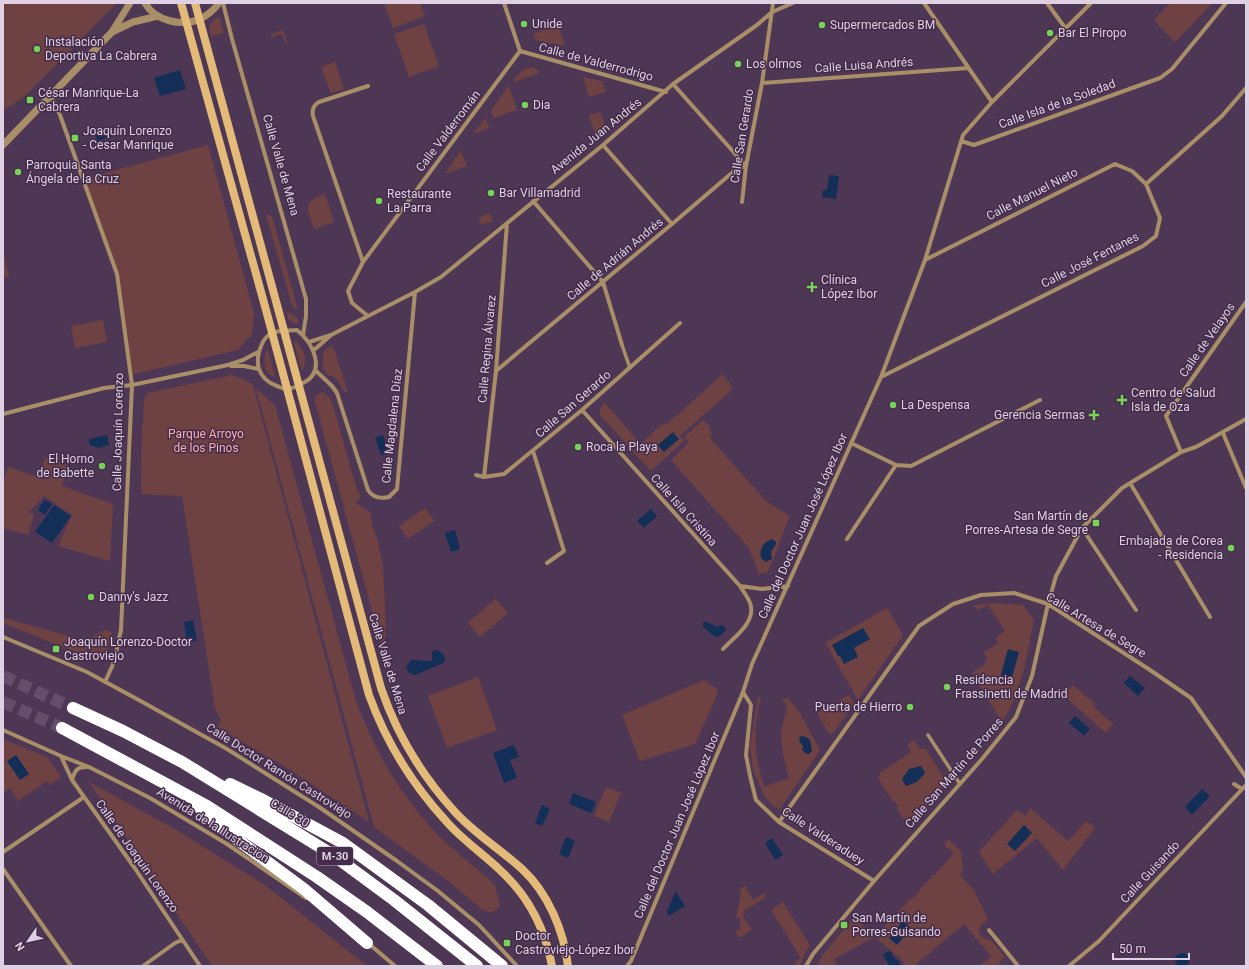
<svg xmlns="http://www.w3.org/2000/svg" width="1249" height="969" viewBox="0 0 1249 969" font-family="Roboto,sans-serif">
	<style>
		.green { fill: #6e4142 }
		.water { fill: #132e57 }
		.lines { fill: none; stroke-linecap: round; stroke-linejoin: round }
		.motorway-tunnel { stroke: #644e6a; stroke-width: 12; stroke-dasharray: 12 6; stroke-linecap: butt }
		.pedestrian { stroke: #a88f67; stroke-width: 3.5 }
		.minor { stroke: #a88f67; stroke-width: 4 }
		.tertiary { stroke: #a88f67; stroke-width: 7 }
		.secondary { stroke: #e3ba78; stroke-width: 8 }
		.motorway { stroke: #fff; stroke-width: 12 }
		.poi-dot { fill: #77d259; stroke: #442c4a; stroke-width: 1.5 }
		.labels { text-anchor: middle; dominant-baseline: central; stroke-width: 3; stroke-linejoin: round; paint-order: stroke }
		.shield { fill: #442c4a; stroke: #b09fb5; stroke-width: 1 }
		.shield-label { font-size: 11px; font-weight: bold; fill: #dfd0e3 }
		.poi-label { font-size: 12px; fill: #dfd0e3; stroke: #442c4a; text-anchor: start }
		.street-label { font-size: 12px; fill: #dfd0e3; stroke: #442c4a }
		.park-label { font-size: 12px; fill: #f9aeae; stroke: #442c4a }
	</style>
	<rect width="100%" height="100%" fill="#4e3755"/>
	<!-- green -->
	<path class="green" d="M3 3H117L26 95 11 106 3 109Z
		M384 3H420L425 16 393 28Z
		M1170 3H1213L1175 42 1154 20Z
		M216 18H220L224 33 211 36 209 26Z
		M424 24 439 66 409 77 394 34Z
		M558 25 565 46 535 40 533 34Z
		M283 30 287 42 285 43 282 34 272 37 271 34Z
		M335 62 344 89 331 93 321 67Z
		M533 67 537 69 539 73 514 82V79L524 69Z
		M583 77 602 81 606 92 589 97Z
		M509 85 517 110 493 118 491 111Z
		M600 112 606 129 596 137 589 115Z
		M485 118 489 128 473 134Z
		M208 145 254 313 252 334 238 350 130 375 117 274 83 179Z
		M461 150 467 166 445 174Z
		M325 194 334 222 314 229C307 208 301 202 325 194Z
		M490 213 493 221 481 225 479 217Z
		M266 215 272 216 298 310 293 308Z
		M3 252 9 276 3 278Z
		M286 311 298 318V324H295L289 320Z
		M103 320 107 342 75 348 71 326Z
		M295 341C304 349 308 359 303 370L301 369 294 343Z
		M333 346 348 392H344L340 384 334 377 328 375 323 369V353L327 348Z
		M268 349 275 377C263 375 262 357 268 349Z
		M723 374 733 389 680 436 684 441 651 471 632 451 664 423 666 425Z
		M231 375 244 379 253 385 369 822 290 770 217 727 221 720 215 708 182 496 141 494 142 424H143L144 399 148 393Z
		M256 389 275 405 356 701C376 754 400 794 439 836 455 852 473 865 490 880L495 886 500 904 497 909 491 913 483 910 448 881 374 827Z
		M321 392C329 394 330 398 333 405L357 490 361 496 356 503 371 513 372 525 377 538 383 565 386 629 383 651 315 402V397Z
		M605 403 637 440 629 447 600 415V408Z
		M703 420 711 428 709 430 712 434 709 437 767 502 790 516 768 572 759 574 749 548 671 460 689 442 684 437Z
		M45 458 69 465 62 486 113 504 110 561 58 546 72 515 44 496 29 512 34 515 28 535 3 528V482L8 467 38 477Z
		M425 508 434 521 408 539 399 526Z
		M495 599 508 613 480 637 468 623Z
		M996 603 1023 605 1034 620 1024 670 1013 703 1002 722 979 685 988 679 985 675 977 681 972 673 985 664 987 658 984 652 999 643 995 638 1005 631 988 605 978 610 974 605Z
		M887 608 903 635 858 700 825 643Z
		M3 618 80 639 92 637 105 630 112 632 107 655 95 660 3 623Z
		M478 677 497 730 447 748 428 696Z
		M704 680 718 690 715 700 695 744 640 761 622 715Z
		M1073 685 1095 704 1093 706 1113 724 1106 733 1063 695Z
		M849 695 854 704 832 735 827 731 817 713Z
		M758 697 761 698C752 732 754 754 764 787L789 778 783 755 781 732 787 706 785 703 781 700 787 698 789 699 800 713 820 750 780 809 773 806 764 796 753 769 750 746Z
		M3 739 47 757 61 777 50 785 47 781 18 801 10 788 4 793Z
		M914 740 920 749 925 748 947 783 921 813 910 820 903 819 896 807 898 806 894 801 893 802 877 777 879 778 880 773 911 752 907 745Z
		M89 782 173 828 265 885 367 966H212Z
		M606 787 621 793 609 822 594 816Z
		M1030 808 1068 841 1086 821 1095 828 1063 870 1037 838 993 874 979 852 1017 810 1025 816Z
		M948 839 961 851 963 870 960 875 974 890 988 920C975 927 977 938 991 940L1005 957 999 962 1002 966H980L991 956 964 924 914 966H904L903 961 875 937 834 959 837 966H817L822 956 853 918 875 936 910 899 911 900 933 875H935L954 853 944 845Z
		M745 886 753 900 764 893 766 897 744 911 743 916 752 930 739 938 736 933V930L739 931 741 919 736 917 741 894 739 890Z
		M783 902 810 946 805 953 800 966H794L797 960 801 958 771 910Z"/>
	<!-- water -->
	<path class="water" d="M180 70 186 89 160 96 154 78Z
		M110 130 112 136 97 141 96 135Z
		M829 175 839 176 836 199 822 197 823 190H827Z
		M673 432 679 439 664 452 658 445Z
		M107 435 109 445 99 448 90 445 89 439Z
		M383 435 389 453 381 455 375 438Z
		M45 499 52 504 45 515 38 510Z
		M54 505 71 516 52 543 35 532Z
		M651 509 657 516 644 528 637 521Z
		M455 530 460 549 451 552 445 533Z
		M772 539 776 542V544L771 552 772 559 766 562 761 558C759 549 763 542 772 539Z
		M193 620 197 641 187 643 184 622Z
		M705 621 717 627 720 625 724 626 726 630 720 636 715 637 703 627V623Z
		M863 628 870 639 854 648 858 657 844 664 840 656H838L832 645Z
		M1008 649 1019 652 1011 681 1000 678Z
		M436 650C442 652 445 654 445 660L443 663 415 675 409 673 406 667 411 660 432 661V652Z
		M1130 676 1145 688 1138 696 1124 683Z
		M1075 716 1090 729 1084 736 1069 723Z
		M801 736 806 737 810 740 812 751 809 754 805 753 802 749 803 746 800 742 799 738Z
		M514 745 519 757 510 760 517 778 504 783 493 753Z
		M16 755 29 774 20 780 7 761Z
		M921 766 925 773 917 782 906 786 902 779 909 769Z
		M1202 789 1210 796 1192 815 1185 807Z
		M573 793 596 802 591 813 569 804Z
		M542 805 550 809 542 826 535 823Z
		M1024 825 1032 833 1015 851 1007 844Z
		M566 837 575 841 568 858 559 854Z
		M772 838 783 855 775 860 765 843Z
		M676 892 685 906 669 916 667 913V911L675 893Z
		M903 921 911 928 897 945 889 938Z
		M890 951 896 960H898L901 966H889L883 954Z
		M1175 960a7 7 0 1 1 14 0a7 7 0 1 1-14 0Z"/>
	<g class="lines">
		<!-- motorway-tunnel -->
		<path class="motorway-tunnel" d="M3 676 73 708
			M3 702 62 728"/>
		<!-- pedestrian -->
		<path class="pedestrian" d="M622 345 630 368
			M928 735 960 784"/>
		<!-- minor -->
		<path class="minor" d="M223 3 232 39 306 299V316L303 335
			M504 3 520 51
			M924 3 992 102
			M1047 3 1066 29
			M520 51 666 92
			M762 83 968 68
			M673 84 746 166
			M51 96 60 115 117 274 132 385 121 630 114 662 105 682
			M961 141 974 145 1160 78 1172 69 1226 3
			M603 145 672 224
			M1146 184 1222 116 1246 88
			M533 201 603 282 622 345
			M742 202 746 166 762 83 773 3
			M363 262 313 116C312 110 313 105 319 102L368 86
			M368 316 352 303 348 291 363 262 520 51
			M297 330C313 343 327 371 303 383 299 386 291 389 286 389 283 389 280 387 277 386 257 379 254 361 262 344 264 339 268 335 272 333 280 330 289 331 297 330Z
			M309 342 331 335 415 292 441 277 603 145 673 84 757 25 772 12 793 3
			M314 350 330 336
			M231 366H244L258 369
			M315 370 332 386 337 393 368 490C373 498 380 499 389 497L397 489 415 292
			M496 371 672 224 733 172 737 168 746 166
			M881 377 1143 246 1156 236 1160 218 1146 184 1132 171 1115 164 925 260
			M582 410 740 586C743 591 748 597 750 603 757 622 734 637 723 649
			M3 414 104 388 132 385 228 365 243 360 258 352
			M1223 433 1246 488
			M851 443 896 465 911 466 1040 400
			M533 451 564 551 547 563
			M1181 452 1166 416 1246 302
			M476 475 484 477 504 474 582 410 680 323
			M484 477 496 371 507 223
			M1130 483 1210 617
			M1082 528 1136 610
			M847 539 896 465
			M740 586 762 589 788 586
			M3 637 87 672 137 699 227 749 319 807 397 861 438 891 479 925 517 966
			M743 692 751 705 746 755 750 776 756 800 779 822 874 881
			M3 730 61 756 89 767 150 798 227 844 306 898
			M61 756 72 780 134 867 200 966
			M72 780C75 770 77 767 87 767
			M1234 784 1242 789
			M779 822 919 626 953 604 981 595 1014 593 1048 604 1150 670 1191 698 1246 777
			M3 852 84 797
			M3 869 71 966
			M989 930 1018 966
			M368 943 395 966
			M143 966 175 943 182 940
			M627 966 631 961 743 692 752 664 881 377 925 260 963 135 992 102 1091 3
			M806 966 813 954 874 881 982 759 1016 717 1032 676 1048 604 1056 576 1082 528 1122 488 1181 452 1196 447 1246 419
			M1069 966 1099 941 1246 785"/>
		<!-- tertiary -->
		<path class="tertiary" d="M145 3C155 21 182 27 200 19 208 15 214 10 219 3
			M112 32 133 22 158 16
			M3 145 112 32 130 3"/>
		<!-- secondary -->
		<path class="secondary" d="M181 3 266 310 369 695C386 742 412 784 446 821 462 840 484 854 502 872 529 897 545 929 552 966
			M195 3 381 688C397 735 422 776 455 812 475 834 500 849 522 869 548 893 564 931 568 966"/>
		<!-- motorway -->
		<path class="motorway" d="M73 708 123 731 182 762 333 855 394 900 477 966
			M62 728 207 806 317 877 367 912 437 966
			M230 784 263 800 343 843 428 905 502 966
			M198 806 219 826 304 889 367 943"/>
	</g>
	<!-- markers -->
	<g class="poi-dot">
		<circle cx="524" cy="24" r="4"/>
		<circle cx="822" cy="25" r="4"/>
		<circle cx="1050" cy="33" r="4"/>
		<circle cx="37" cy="49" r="4"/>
		<circle cx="738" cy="64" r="4"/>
		<rect x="26" y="96" width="8" height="8" rx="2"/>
		<circle cx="525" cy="105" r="4"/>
		<rect x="71" y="134" width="8" height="8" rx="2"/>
		<circle cx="18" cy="172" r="4"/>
		<circle cx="491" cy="193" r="4"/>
		<circle cx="379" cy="201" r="4"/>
		<path d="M810 281h4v4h4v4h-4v4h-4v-4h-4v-4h4z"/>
		<path d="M1120 394h4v4h4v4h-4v4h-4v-4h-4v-4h4z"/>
		<circle cx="893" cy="405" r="4"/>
		<path d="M1092 409h4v4h4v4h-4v4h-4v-4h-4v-4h4z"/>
		<circle cx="578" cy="447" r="4"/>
		<circle cx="102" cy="466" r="4"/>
		<rect x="1092" y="519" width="8" height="8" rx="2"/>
		<circle cx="1231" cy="548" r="4"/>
		<circle cx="91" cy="597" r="4"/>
		<rect x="52" y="645" width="8" height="8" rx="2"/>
		<circle cx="947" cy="687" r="4"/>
		<circle cx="910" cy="707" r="4"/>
		<rect x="840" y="921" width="8" height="8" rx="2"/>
		<rect x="503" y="939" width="8" height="8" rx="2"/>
	</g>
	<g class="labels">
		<!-- shield labels -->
		<rect class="shield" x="317" y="847" width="36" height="18" rx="3"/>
		<g class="shield-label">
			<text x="335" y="856">M-30</text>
		</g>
		<!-- poi labels -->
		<g class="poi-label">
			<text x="532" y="24">Unide</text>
			<text x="830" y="25">Supermercados BM</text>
			<text x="1058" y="33">Bar El Piropo</text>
			<text x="45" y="42">Instalación<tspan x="45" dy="14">Deportiva La Cabrera</tspan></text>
			<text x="746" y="64">Los olmos</text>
			<text x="38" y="93">César Manrique-La<tspan x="38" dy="14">Cabrera</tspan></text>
			<text x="533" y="105">Dia</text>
			<text x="83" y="131">Joaquín Lorenzo<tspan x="83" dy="14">- Cesar Manrique</tspan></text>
			<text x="26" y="165">Parroquia Santa<tspan x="26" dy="14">Ángela de la Cruz</tspan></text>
			<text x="499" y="193">Bar Villamadrid</text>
			<text x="387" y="194">Restaurante<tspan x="387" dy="14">La Parra</tspan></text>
			<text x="821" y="280">Clínica<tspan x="821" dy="14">López Ibor</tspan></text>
			<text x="1131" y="393">Centro de Salud<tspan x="1131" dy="14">Isla de Oza</tspan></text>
			<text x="901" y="405">La Despensa</text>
			<text x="1085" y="415" text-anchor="end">Gerencia Sermas</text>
			<text x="586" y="447">Roca la Playa</text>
			<text x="94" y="459" text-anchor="end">El Horno<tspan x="94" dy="14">de Babette</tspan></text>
			<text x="1088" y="516" text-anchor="end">San Martín de<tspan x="1088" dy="14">Porres-Artesa de Segre</tspan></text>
			<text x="1223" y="541" text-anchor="end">Embajada de Corea<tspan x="1223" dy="14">- Residencia</tspan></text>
			<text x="99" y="597">Danny's Jazz</text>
			<text x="64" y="642">Joaquín Lorenzo-Doctor<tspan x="64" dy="14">Castroviejo</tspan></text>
			<text x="955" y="680">Residencia<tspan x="955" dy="14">Frassinetti de Madrid</tspan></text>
			<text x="902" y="707" text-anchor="end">Puerta de Hierro</text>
			<text x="852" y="918">San Martín de<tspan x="852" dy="14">Porres-Guisando</tspan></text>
			<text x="515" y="936">Doctor<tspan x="515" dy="14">Castroviejo-López Ibor</tspan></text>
		</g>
		<!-- street labels -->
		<g class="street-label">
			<text transform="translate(596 62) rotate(15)">Calle de Valderrodrigo</text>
			<text transform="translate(864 65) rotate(-4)">Calle Luisa Andrés</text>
			<text transform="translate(1057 104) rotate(-20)">Calle Isla de la Soledad</text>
			<text transform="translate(448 131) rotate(-53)">Calle Valderromán</text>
			<text transform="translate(596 136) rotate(-39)">Avenida Juan Andrés</text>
			<text transform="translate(742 136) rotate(-81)">Calle San Gerardo</text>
			<text transform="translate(281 165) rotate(74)">Calle Valle de Mena</text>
			<text transform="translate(1032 194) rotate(-27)">Calle Manuel Nieto</text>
			<text transform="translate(615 259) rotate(-40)">Calle de Adrián Andrés</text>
			<text transform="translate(1090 260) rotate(-27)">Calle José Fentanes</text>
			<text transform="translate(1207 340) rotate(-55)">Calle de Velayos</text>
			<text transform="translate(487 349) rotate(-85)">Calle Regina Álvarez</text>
			<text transform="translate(573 404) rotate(-41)">Calle San Gerardo</text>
			<text transform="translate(392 426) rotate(-84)">Calle Magdalena Díaz</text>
			<text transform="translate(118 432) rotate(-89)">Calle Joaquín Lorenzo</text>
			<text transform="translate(684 510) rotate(48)">Calle Isla Cristina</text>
			<text transform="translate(803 526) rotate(-66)">Calle del Doctor Juan José López Ibor</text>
			<text transform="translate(1096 625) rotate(31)">Calle Artesa de Segre</text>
			<text transform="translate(388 664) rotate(73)">Calle Valle de Mena</text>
			<text transform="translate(279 771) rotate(32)">Calle Doctor Ramón Castroviejo</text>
			<text transform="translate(954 773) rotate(-49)">Calle San Martín de Porres</text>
			<text transform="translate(290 813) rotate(31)">Calle 30</text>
			<text transform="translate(213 825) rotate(32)">Avenida de la Ilustración</text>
			<text transform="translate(677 825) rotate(-67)">Calle del Doctor Juan José López Ibor</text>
			<text transform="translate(823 836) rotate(33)">Calle Valderaduey</text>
			<text transform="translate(137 856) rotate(55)">Calle de Joaquín Lorenzo</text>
			<text transform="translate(1150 872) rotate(-47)">Calle Guisando</text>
		</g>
		<!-- park labels -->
		<g class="park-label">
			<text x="206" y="434">Parque Arroyo<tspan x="206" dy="14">de los Pinos</tspan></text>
		</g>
	</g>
	<!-- border -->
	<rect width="1249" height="969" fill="none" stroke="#dfd0e3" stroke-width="8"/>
	<!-- north arrow -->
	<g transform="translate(28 941) rotate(236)" stroke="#442c4a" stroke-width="3" paint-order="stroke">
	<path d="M0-3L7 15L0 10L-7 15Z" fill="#dfd0e3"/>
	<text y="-6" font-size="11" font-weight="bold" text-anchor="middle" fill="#dfd0e3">N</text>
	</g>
	<!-- scale -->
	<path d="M1113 953v6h76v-6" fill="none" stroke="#dfd0e3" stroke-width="2"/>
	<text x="1119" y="953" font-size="12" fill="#dfd0e3" stroke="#442c4a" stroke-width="3" paint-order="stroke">50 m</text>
</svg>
